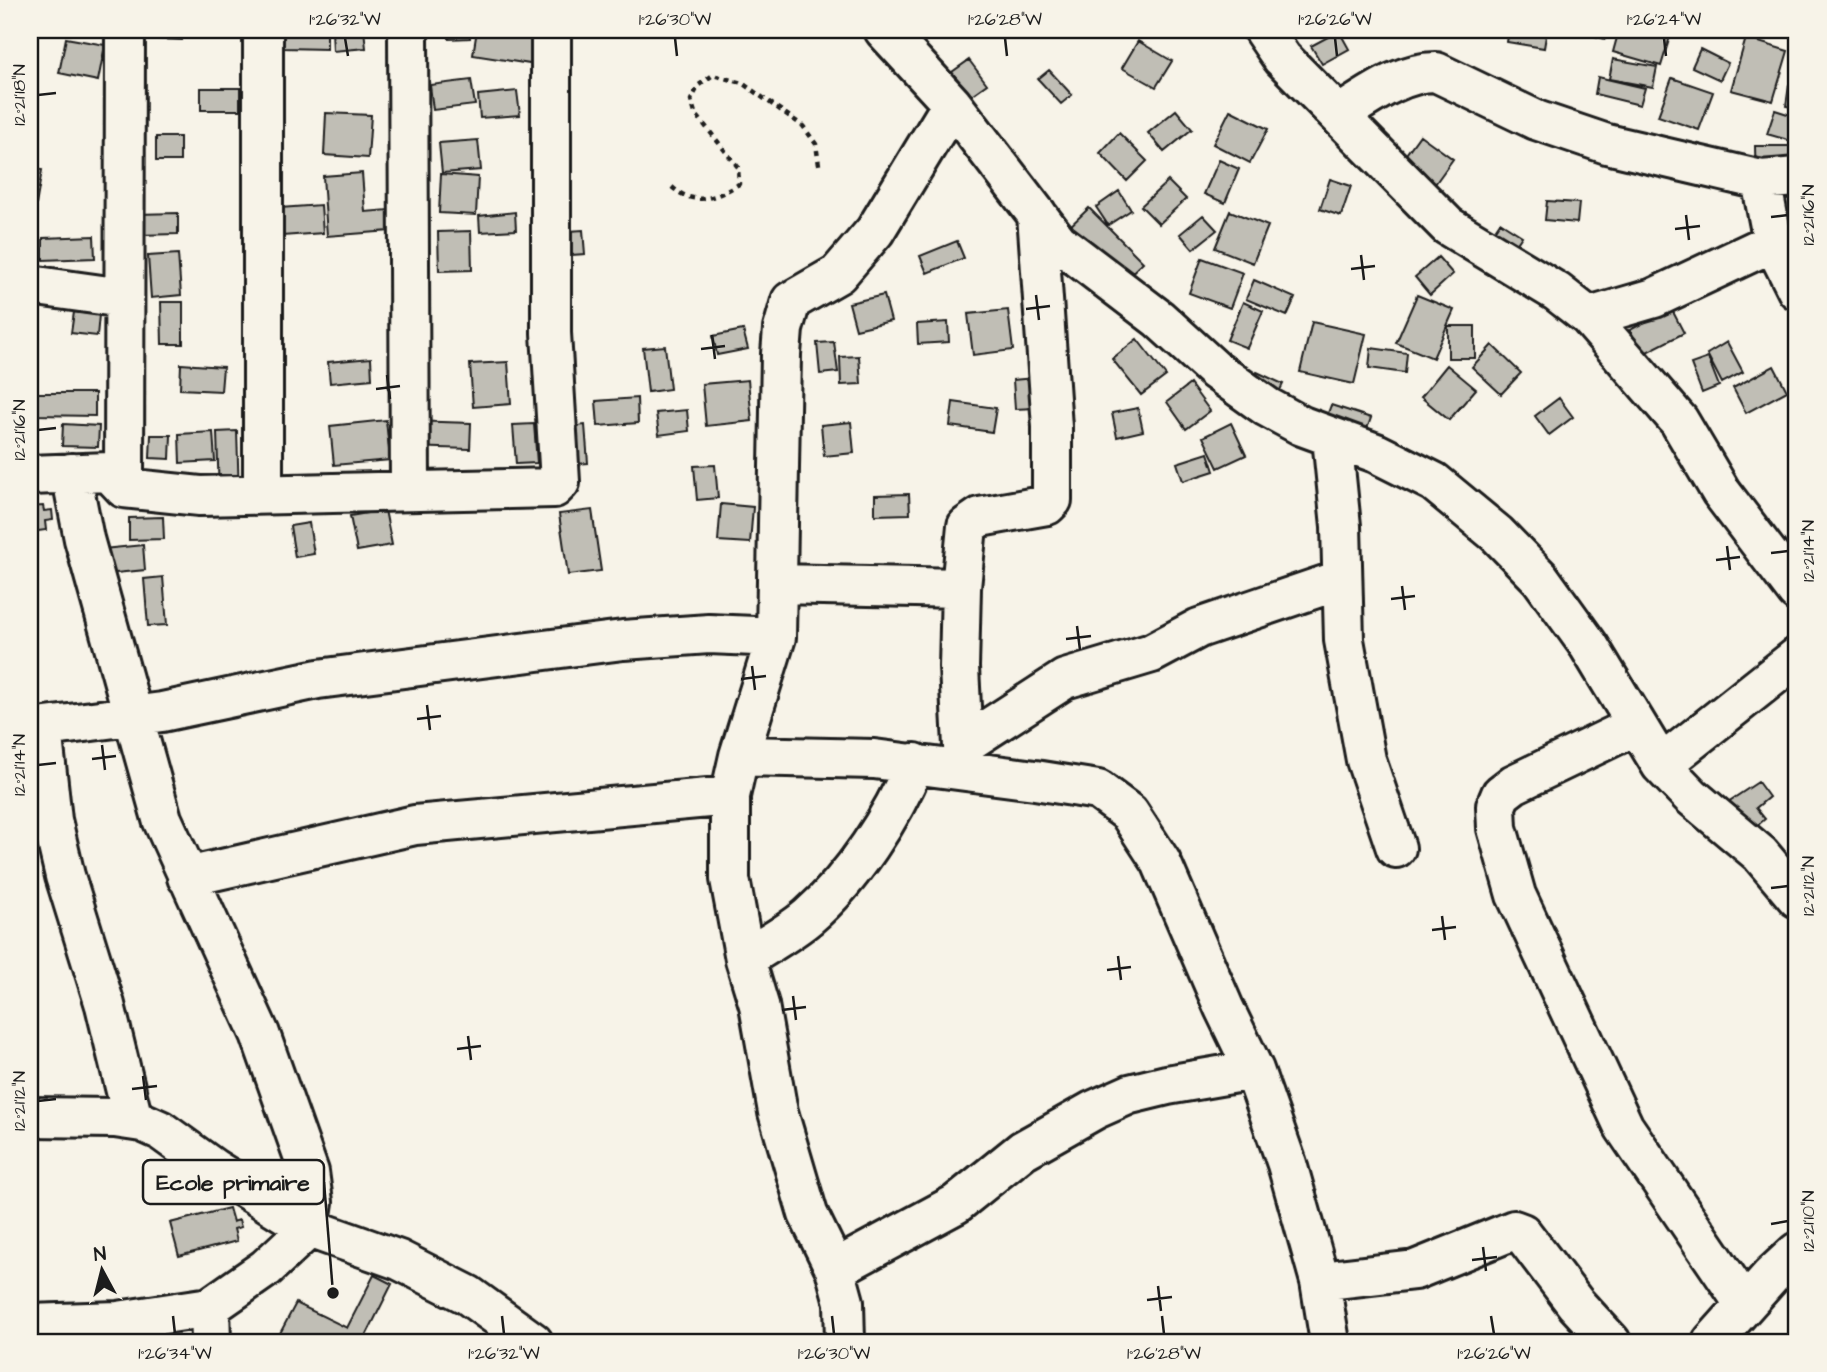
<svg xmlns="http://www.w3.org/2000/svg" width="1827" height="1372" viewBox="0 0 1827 1372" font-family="'Architects Daughter',sans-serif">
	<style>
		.building { fill: #c0beb5; stroke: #1c1c1c; stroke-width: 2 }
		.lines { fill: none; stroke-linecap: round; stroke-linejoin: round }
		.minor-casing { stroke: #1c1c1c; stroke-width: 44 }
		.path { stroke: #1c1c1c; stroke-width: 4.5; stroke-dasharray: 5 5; stroke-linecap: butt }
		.minor { stroke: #f7f3e8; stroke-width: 38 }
		.ticks { fill: none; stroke: #1c1c1c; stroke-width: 2.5 }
		.leader { fill: none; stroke: #1c1c1c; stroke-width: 2.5 }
		.callout-dot { fill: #1c1c1c; stroke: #f7f3e8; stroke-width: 2.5 }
		.callout { fill: #f7f3e8; stroke: #1c1c1c; stroke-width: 2.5 }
		.callout-label { font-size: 23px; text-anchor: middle; font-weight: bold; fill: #1c1c1c }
		.neatline { fill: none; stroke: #1c1c1c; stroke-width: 2.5 }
		.ticks-label { font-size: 18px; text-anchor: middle; fill: #1c1c1c }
	</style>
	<rect width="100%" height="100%" fill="#f7f3e8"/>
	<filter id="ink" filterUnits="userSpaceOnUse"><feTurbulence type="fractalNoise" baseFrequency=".0143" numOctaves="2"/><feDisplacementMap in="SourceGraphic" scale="14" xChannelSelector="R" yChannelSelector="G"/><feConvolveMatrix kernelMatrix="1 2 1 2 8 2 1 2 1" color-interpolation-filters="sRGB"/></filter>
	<g filter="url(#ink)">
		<!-- building -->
		<path class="building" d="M133 30H182V40L132 38Z
			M284 30H327V49L283 48Z
			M332 30H364L366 48 333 51Z
			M449 30H469L470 38 449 39Z
			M477 30 513 33 514 30H536L530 64 473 55Z
			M1509 30H1547L1544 48 1507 42Z
			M1574 30H1607L1605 39Z
			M1619 30H1672L1661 66 1613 52Z
			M1339 31 1349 49 1322 64 1311 46Z
			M66 38 105 45 98 81 59 73Z
			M1746 38 1788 51 1773 101 1731 90Z
			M1138 41 1172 61 1156 87 1122 68Z
			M1700 49 1728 63 1720 80 1692 67Z
			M1613 59 1657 67 1653 87 1609 79Z
			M969 60 987 84 970 96 952 72Z
			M1049 70 1072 95 1061 104 1038 79Z
			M1598 77 1645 88 1640 105 1595 94Z
			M1672 78 1713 92 1699 130 1658 116Z
			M471 80 475 105 433 110 430 85Z
			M1789 85 1797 86V108L1786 106Z
			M201 88H240V110H201Z
			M517 91 520 115 480 118 478 95Z
			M1176 110 1192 129 1164 152 1148 133Z
			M1230 110 1268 129 1250 163 1213 144Z
			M1775 110 1797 117 1795 142 1767 134Z
			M326 113 371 115 368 158 324 155Z
			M1119 133 1147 161 1127 181 1100 153Z
			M1420 135 1453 159 1420 205 1386 182Z
			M156 137H180V161H156Z
			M478 140 481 170 442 173 439 143Z
			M1755 146H1791V183H1756Z
			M1219 160 1239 169 1225 203 1204 194Z
			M30 168 42 170 36 205 30 204Z
			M362 173 365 212 389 210 390 231 327 236 323 176Z
			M441 174 478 177 476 215 439 213Z
			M1330 179 1351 186 1341 216 1320 209Z
			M1168 181 1186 199 1159 224 1141 206Z
			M1119 191 1131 210 1108 225 1096 207Z
			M1547 201 1579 203 1577 223 1545 220Z
			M321 205 323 233 268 237 266 209Z
			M1089 208 1143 262 1118 286 1065 231Z
			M1230 211 1268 226 1253 263 1215 248Z
			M515 212 516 230 480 232 479 216Z
			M178 213V234L136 235V214Z
			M1203 215 1217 230 1193 249 1180 234Z
			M1500 222 1522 236 1502 266 1480 252Z
			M583 230 585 254 557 256 554 232Z
			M471 231 472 270 439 271 438 232Z
			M94 236 95 258 43 260V238Z
			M957 241 964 258 927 273 920 256Z
			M178 254 181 295 151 298 148 256Z
			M1438 257 1453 274 1430 295 1415 277Z
			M1202 258 1243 273 1230 308 1189 293Z
			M1254 280 1295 298 1287 316 1246 299Z
			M884 295 891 321 856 329 849 303Z
			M1417 295 1454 310 1433 358 1396 343Z
			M161 302H183V344H162Z
			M1243 302 1263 311 1247 348 1227 340Z
			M1671 308 1684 333 1643 354 1630 330Z
			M30 309H37L36 334H30Z
			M1008 310 1013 350 973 355 968 314Z
			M74 312 99 315 97 336 71 333Z
			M948 322 949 342 918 344 917 324Z
			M1312 322 1366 334 1354 384 1300 372Z
			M1448 326H1475V358H1448Z
			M743 330 748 349 717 355 713 336Z
			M1137 339 1166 376 1141 395 1112 359Z
			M834 342 838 372 820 374 817 343Z
			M1727 342 1743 372 1722 383 1707 354Z
			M1492 345 1521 373 1501 394 1472 367Z
			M665 346 670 389 648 392 643 348Z
			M1371 348 1407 353 1405 373 1369 368Z
			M859 356 861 384 841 385 840 357Z
			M371 358 372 379 330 383 328 362Z
			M1708 358 1719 386 1702 393 1691 364Z
			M508 362 511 404 473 407 470 364Z
			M181 364 223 367 221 391 180 389Z
			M1447 365 1476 389 1449 420 1421 397Z
			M1774 366 1787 391 1746 413 1733 388Z
			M1257 372 1283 384 1271 409 1245 396Z
			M1034 378 1035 408 1015 409 1013 380Z
			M748 380 752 421 706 426 702 384Z
			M1190 384 1210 411 1186 429 1167 402Z
			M35 393H95V416L35 415Z
			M637 398 638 423 598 426 596 401Z
			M1559 398 1573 417 1549 435 1535 416Z
			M953 402 996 408 992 432 950 426Z
			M1331 405 1371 418 1364 437 1324 424Z
			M1138 408 1143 431 1117 437 1112 413Z
			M687 410 689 431 659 435 656 413Z
			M386 420 390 460 334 465 330 426Z
			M410 421 471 423 470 449 409 447Z
			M851 422 854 453 824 456 821 425Z
			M1231 423 1246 455 1218 468 1203 437Z
			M63 424 99 426 98 447 62 446Z
			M534 424 537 463 516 464 513 425Z
			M585 425 588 463 562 465 560 428Z
			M237 431 239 496H219L217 432Z
			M213 432 215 461 180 463 179 434Z
			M151 435H171L170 459 150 458Z
			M1208 453 1214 471 1183 481 1177 463Z
			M715 465 718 498 697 500 694 466Z
			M909 494 910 514 875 515V495Z
			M721 504 753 507 750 543 718 541Z
			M43 506 44 511 52 510 53 520 45 521 46 530 30 532V507Z
			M385 510 392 545 357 551 350 516Z
			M592 510 601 571 568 575 559 514Z
			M163 517 164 539 129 540V518Z
			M309 523 314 554 295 557 290 526Z
			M143 545 145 570 96 575 93 550Z
			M163 577 167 625 148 626 144 579Z
			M1758 782 1769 797 1756 808 1765 819 1751 831 1728 802Z
			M229 1208 233 1222 239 1220 241 1227 234 1229 237 1241 179 1256 170 1223Z
			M374 1275 392 1284 363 1342H283L277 1339 296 1303 347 1328Z"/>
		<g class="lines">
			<defs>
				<path id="minor" d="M408 30 410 489
					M884 30 952 104 1058 242 1159 319 1215 370 1267 407 1302 426 1376 453 1434 482 1497 534 1540 578 1589 646 1661 765 1691 796 1760 854 1797 898
					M1263 30 1282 58 1448 226 1557 292 1589 317 1679 421 1721 492 1797 592
					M1339 115C1368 97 1400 72 1436 72L1536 120 1607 144 1761 180 1797 177
					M1761 180 1773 242 1797 290
					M30 285 123 298
					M1589 317 1654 298 1773 242
					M1332 438 1341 526 1344 640 1366 760 1396 848
					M30 475 109 472 124 488 200 496 554 488 560 482 551 333V30
					M124 488 125 30
					M263 495V30
					M777 584 961 588 959 667 964 766
					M961 588 967 526 980 517 1047 505 1052 500V427L1037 214
					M1635 726 1514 784 1501 794 1496 806 1497 828 1516 895 1624 1127 1745 1305
					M42 728 52 820 65 876 105 1005 133 1120
					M30 729 162 712 318 679 623 640 709 634 776 637
					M963 745 1065 679 1152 653 1199 628 1340 580
					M739 756 874 759 1035 780 1098 790 1129 813 1161 862 1224 1008 1254 1070 1287 1164 1320 1281 1330 1342
					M1661 765 1797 657
					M187 877 415 825 730 796
					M745 959C766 945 789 933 808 917 853 878 892 818 915 763
					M30 1117 115 1118 142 1122 160 1130 214 1169 309 1228 399 1260 468 1295 533 1342
					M835 1269 956 1204 1023 1150 1094 1110 1130 1094 1167 1085 1254 1070
					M1320 1281 1415 1270 1514 1230 1522 1233 1576 1304 1611 1342
					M210 1307 211 1342
					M30 1324 118 1321 210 1307 266 1268 309 1228 313 1202 309 1172 260 1034 162 819 84 539 71 473
					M845 1342 844 1302 835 1269 808 1214 778 1112 759 1005 745 959 730 879V796L739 756 776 637 781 354 783 329 791 301 838 274 875 231 952 104
					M1712 1342 1771 1276 1797 1252"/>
			</defs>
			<!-- minor casing -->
			<use href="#minor" class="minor-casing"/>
			<!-- path -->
			<path class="path" d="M672 187C694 207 716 198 739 184L738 167 695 113 691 100 699 85 713 75 742 83 803 126 816 144 819 165"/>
			<!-- minor -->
			<use href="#minor" class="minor"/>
		</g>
	</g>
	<!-- ticks -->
	<path class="ticks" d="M345 38 348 56M675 38 677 56M1005 38 1007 56M1335 38 1337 56M1664 38 1666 56M38 95 56 93M1686 215 1689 240M1771 217 1788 215M1675 229 1700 226M1361 255 1364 280M1351 269 1375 266M1036 295 1039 320M1026 309 1050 306M712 335 715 359M701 349 725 346M387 375 390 399M376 389 400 386M38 430 56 428M1727 546 1730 570M1771 553 1788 551M1716 560 1740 557M1402 586 1405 610M1391 599 1415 596M1077 626 1080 650M1066 639 1091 636M752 666 755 690M741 679 766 676M427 705 430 730M417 719 441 716M102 745 105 770M92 759 116 756M38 765 56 763M1771 888 1788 886M1442 916 1445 940M1432 930 1456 927M1118 956 1121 980M1107 970 1131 967M793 996 796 1020M782 1010 806 1007M468 1036 471 1060M457 1049 481 1046M143 1076 146 1100M132 1089 157 1086M38 1101 56 1099M1771 1224 1788 1221M1483 1247 1486 1271M1472 1260 1497 1257M1158 1286 1161 1311M1147 1300 1172 1297M173 1316 175 1334M502 1316 504 1334M832 1316 834 1334M1162 1316 1164 1334M1491 1316 1494 1334"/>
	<!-- callouts -->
	<path class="leader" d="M333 1293L324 1182"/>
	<circle class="callout-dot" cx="333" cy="1293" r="7"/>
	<rect class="callout" x="143" y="1160" width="181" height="44" rx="7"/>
	<g class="callout-label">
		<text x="233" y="1190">Ecole primaire</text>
	</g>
	<!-- margin -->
	<rect width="1827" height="1372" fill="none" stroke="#f7f3e8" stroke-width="77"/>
	<!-- north arrow -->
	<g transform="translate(102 1270) rotate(353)" stroke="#f7f3e8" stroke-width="5" paint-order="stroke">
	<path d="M0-5L12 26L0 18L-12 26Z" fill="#1c1c1c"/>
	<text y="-10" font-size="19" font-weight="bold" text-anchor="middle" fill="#1c1c1c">N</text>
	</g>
	<rect x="38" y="38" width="1750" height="1296" class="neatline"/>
	<g class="ticks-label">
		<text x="345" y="25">1°26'32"W</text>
		<text x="675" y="25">1°26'30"W</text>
		<text x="1005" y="25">1°26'28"W</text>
		<text x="1335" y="25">1°26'26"W</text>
		<text x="1664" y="25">1°26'24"W</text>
		<text transform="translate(19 95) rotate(-90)" y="6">12°21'18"N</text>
		<text transform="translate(1808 215) rotate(-90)" y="6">12°21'16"N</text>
		<text transform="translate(19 430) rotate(-90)" y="6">12°21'16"N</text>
		<text transform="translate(1808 551) rotate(-90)" y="6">12°21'14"N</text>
		<text transform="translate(19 765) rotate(-90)" y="6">12°21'14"N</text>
		<text transform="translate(1808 886) rotate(-90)" y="6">12°21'12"N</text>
		<text transform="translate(19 1101) rotate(-90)" y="6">12°21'12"N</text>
		<text transform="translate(1808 1221) rotate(-90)" y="6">12°21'10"N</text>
		<text x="175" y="1359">1°26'34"W</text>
		<text x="504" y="1359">1°26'32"W</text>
		<text x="834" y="1359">1°26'30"W</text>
		<text x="1164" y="1359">1°26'28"W</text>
		<text x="1494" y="1359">1°26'26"W</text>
	</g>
</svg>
